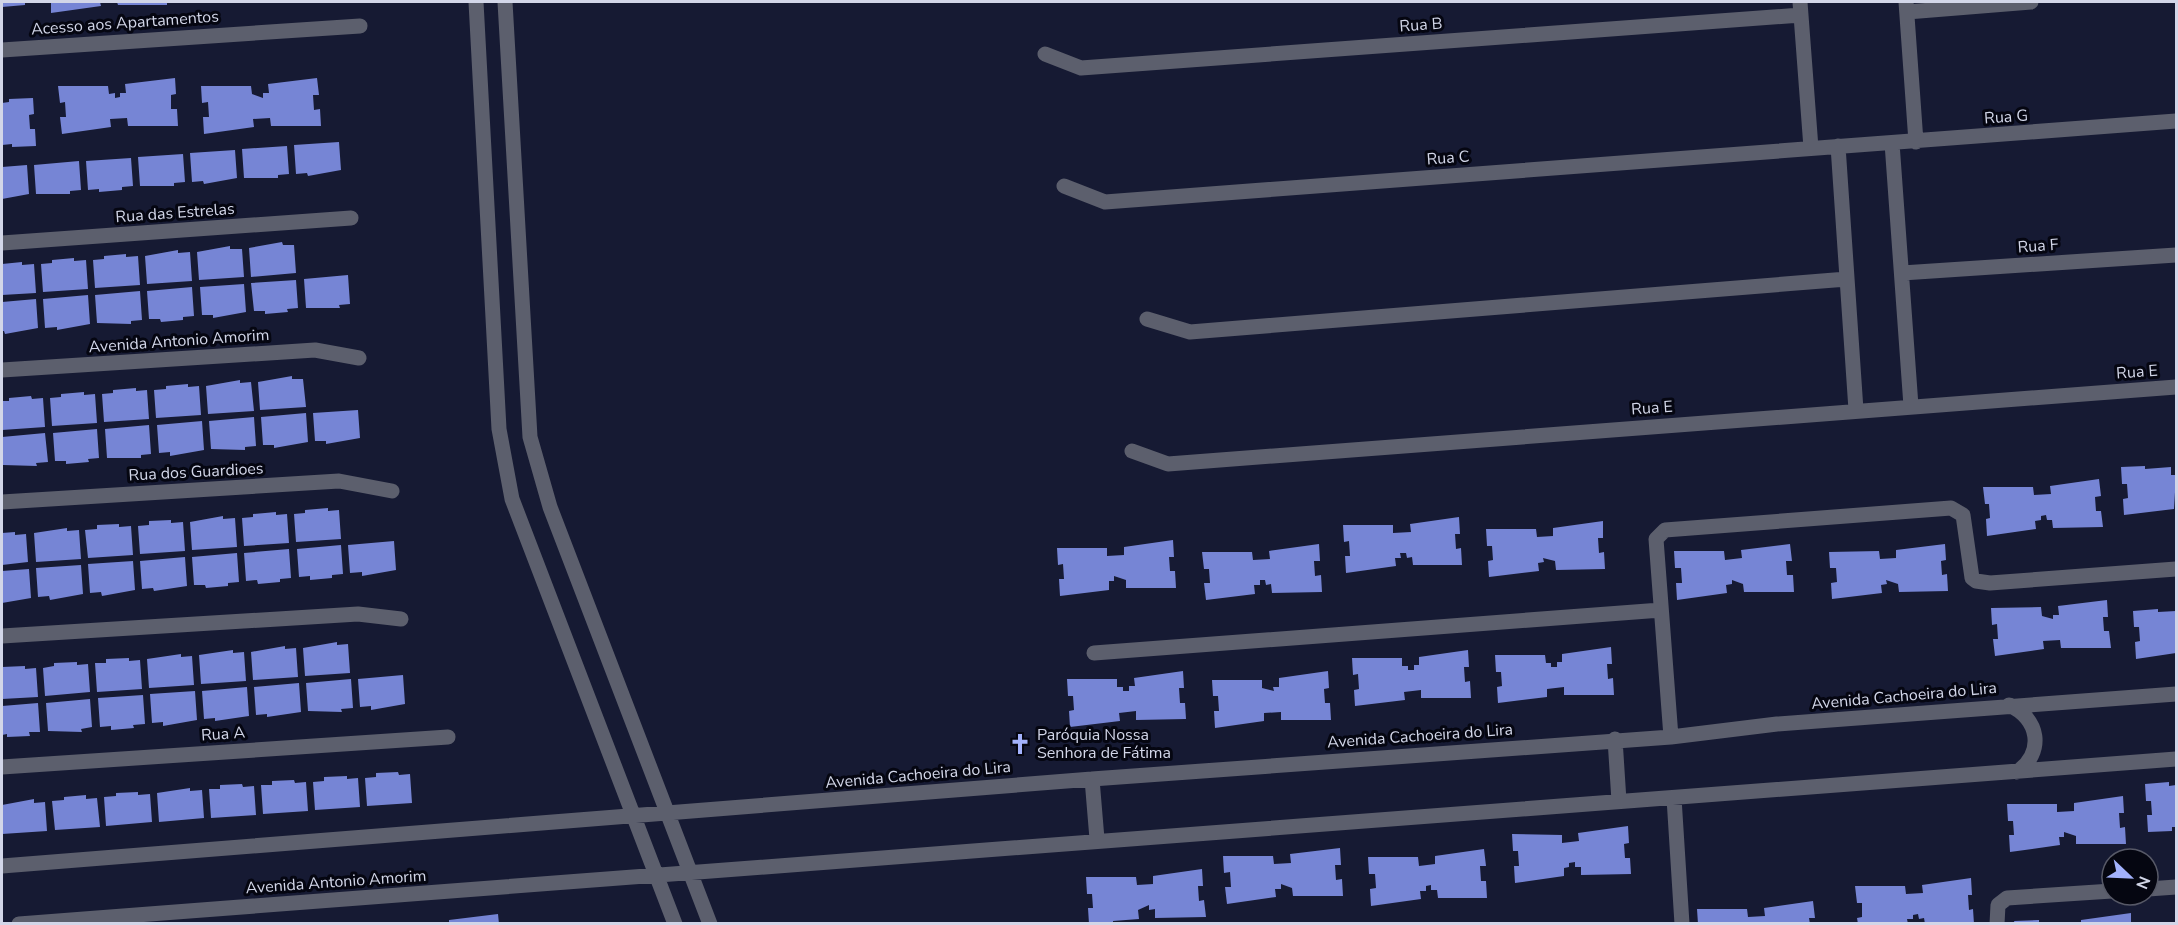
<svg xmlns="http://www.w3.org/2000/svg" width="2178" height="925" viewBox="0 0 2178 925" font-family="'Nunito Sans',sans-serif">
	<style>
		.building { fill: #7685d5 }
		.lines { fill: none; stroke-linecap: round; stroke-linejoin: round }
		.minor { stroke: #5c5f6d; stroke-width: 15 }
		.labels { text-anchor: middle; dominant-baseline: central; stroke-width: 6; stroke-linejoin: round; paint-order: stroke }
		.street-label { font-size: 16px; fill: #d2d6e8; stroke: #050611 }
		.poi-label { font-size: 16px; fill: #d2d6e8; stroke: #050611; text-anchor: start }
	</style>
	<rect width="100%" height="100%" fill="#161a33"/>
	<!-- building -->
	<path class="building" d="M2 2H25V5L2 7Z
		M51 2H100L101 6 51 13Z
		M117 2H167V5H118Z
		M175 78 176 94 171 95V109H177L178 126H128L127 118 110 119 111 127 62 134 60 117H66L65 102 60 103 58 86H108L109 94 115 93V98L120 97V93H126L125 84Z
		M317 78 319 95H313L314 110 320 109 321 126H271L270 118 253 119 254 127 204 134 203 117H209L208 102 202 103 201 86H251L252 94 263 98V93H269L268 84Z
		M33 98 34 114 29 115 30 129H35L36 146 12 147V144L2 145V103L9 102V99Z
		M339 142 341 170 308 176 307 173 296 174 294 145Z
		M287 146 289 174 278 175V178H244L242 149Z
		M235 150 237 178 204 184 203 181 192 182 190 153Z
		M183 154 185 182 174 183V186H140L138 157Z
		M131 158 133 186 122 187V190L99 192V189L88 190 86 161Z
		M79 161 81 190 70 191V194H36L34 165Z
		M27 165 29 194 2 199V167Z
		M282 242 283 245H294L296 273 251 277 249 248Z
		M230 246V249H242L244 277 199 280 197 252Z
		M178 250V253L190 252 192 281 147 284 145 256Z
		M126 254V257L138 256 140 285 95 288 93 260 104 259V256Z
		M74 258V261L86 260 88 289 43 292 41 264 52 263V260Z
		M22 262V265L34 264 36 293 2 295V264Z
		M348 275 350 304 339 305 340 308H306L304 279Z
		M296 280 298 308 287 309 288 312 265 314V311H254L251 283Z
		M244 284 246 312 213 318V315H202L200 287Z
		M192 287 194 316 183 317V320L161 322 160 319H149L147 291Z
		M140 291 142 320 131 321V324L97 323 95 295Z
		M88 295 90 324 57 330V327L45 328 43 299Z
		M36 299 38 328 5 334 4 331H2V302Z
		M292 376V379H303L306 407 260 410 258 382Z
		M240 380V383L251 382 254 411 208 414 206 386Z
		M188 384V387L199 386 201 415 156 418 154 390 166 389V386Z
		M136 388V391L147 390 149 419 104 422 102 394 113 393V390Z
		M84 392V395L95 394 97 423 52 426 50 398 61 397V394Z
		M31 396 32 399 43 398 45 427 2 430V401H9V398Z
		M358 410 360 438 326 444V441H315L313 413Z
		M306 413 308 442 274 448V445H263L261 417Z
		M254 417 256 446 245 447V450L211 449 209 421Z
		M202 421 204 450 170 456V452L159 453 157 425Z
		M149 425 151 454 141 455V458H107L105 429Z
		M97 429 99 458 88 459 89 462 66 464V461H55L53 433Z
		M45 433 48 462 36 463 37 466 3 465 2 437Z
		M2145 466V469L2171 467V475H2176L2174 509 2124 515 2123 499 2128 498 2127 484H2122L2121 467Z
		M2099 479 2101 496 2095 497 2096 511H2101L2103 527 2053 528 2052 520H2047L2046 515 2041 516V520L2035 521 2036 529 1987 536 1986 519 1990 518 1989 504H1985L1983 487H2033L2034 495 2051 494 2050 486Z
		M328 508V511L339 510 341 539 296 542 294 514 305 513V510Z
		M276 512V515L287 514 289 543 244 546 242 518 253 517V514Z
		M223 516V519L235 518 237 547 192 550 190 522Z
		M1459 517 1460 534H1455L1456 549 1461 548 1462 565H1413L1412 557 1407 558 1406 553H1400L1401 558H1395L1396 566 1346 573 1345 556H1350L1349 541 1344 542 1343 525H1393V533L1411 532 1410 524Z
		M171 520V523L183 522 185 551 140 554 138 526 149 525V521Z
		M1603 521V538H1598L1599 553 1604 552 1605 569 1556 570 1555 561 1543 558 1544 562 1538 563 1539 571 1489 577 1488 561 1493 560 1492 546H1487L1486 529H1536L1537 537 1553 536V528Z
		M119 524V527L131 526 133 555 88 558 85 530 97 529V525Z
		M67 528V531L79 530 81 559 36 562 34 533Z
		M15 532V535L26 534 28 562 2 565V533Z
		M1173 540 1174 557H1169L1170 571H1175L1176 588H1126V580L1114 576V581H1109V590L1060 596 1059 579H1064L1063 564 1058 565 1057 548H1107V556L1124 555V547Z
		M394 541 396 570 362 576V572L350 573 348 545Z
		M1319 544 1320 561H1314L1315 576 1321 575 1322 592 1272 593 1271 584 1266 585 1265 580H1260V585H1254L1255 594 1206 600 1204 583H1210L1209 569H1204L1202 552H1252L1253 560 1270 559 1269 551Z
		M1790 544 1792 561H1786L1787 575H1793L1794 592H1744L1743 584 1732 580V584L1726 585 1727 593 1677 600 1676 583H1682L1681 568H1675L1674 551H1724L1725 560 1742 558 1741 550Z
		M1945 544 1946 560 1941 561 1942 575 1947 574 1948 591 1899 592 1898 584 1886 580 1887 584 1881 585 1882 593 1832 599 1831 583 1837 582 1836 568H1830L1829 552 1879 551 1880 559 1896 558V550Z
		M341 545 343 574 332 575V578L310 580V576L299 577 297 549Z
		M289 549 291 578 280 579V582L258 584 257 580 246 581 244 553Z
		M237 553 239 582 228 583V586L206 588 205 585H194L192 557Z
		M185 557 187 586 154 591 153 588 142 589 140 561Z
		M133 561 135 590 102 596 101 592 90 593 88 564Z
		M81 565 83 594 50 600 49 596 38 597 36 568Z
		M29 569 31 598 2 603V571Z
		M2107 600 2108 617H2103L2104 631H2109L2111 648H2061L2060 640 2043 641 2044 649 1995 656 1993 639H1998L1997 624 1992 625 1991 608 2041 607 2042 616 2053 619V615H2059L2058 606Z
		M2158 609V612L2176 611V653L2136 659 2135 642 2140 641 2139 627H2134L2133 611Z
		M337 642V645L348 644 350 673 305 676 303 648Z
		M285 646V649L296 648 298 677 253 680 251 652Z
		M1611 647 1612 664H1607L1608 679 1613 678 1614 695H1564V687L1547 689V697L1498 703 1497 687 1502 686 1501 672H1496L1495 655H1545L1546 663H1551V667H1557V662H1562V654Z
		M233 650V653L244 652 246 681 201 684 199 655Z
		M1468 650 1469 667H1464L1465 682 1470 681 1471 698H1421V690L1404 692 1405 700 1355 706 1354 690 1359 689 1358 674 1353 675 1352 658H1402V666H1408V670H1414V665H1419V657Z
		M181 654V657L192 656 194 685 149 688 147 659Z
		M129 658V661L140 660 142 689 97 692 95 663H106V659Z
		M77 662V665L88 664 90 692 45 696 43 668 54 666V663Z
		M25 666V669L36 668 38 697 2 699V667Z
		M1183 671 1184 688H1179L1180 703H1185L1186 719 1136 720V711L1119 713 1120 721 1070 727 1069 711 1074 710 1073 696H1068L1067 679H1117V687H1123V691H1129V686H1135L1134 678Z
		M1328 671 1329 688 1324 689 1325 703H1330L1331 720H1281V712L1264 713V721L1215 728 1214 711H1219L1218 696H1213L1212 680H1262V688L1274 691 1273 687H1279V678Z
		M403 675 405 704 371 710V706L360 707 358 679Z
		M351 679 353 708 341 709 342 712 308 711 306 683Z
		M299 683 301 712 267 717V714L256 715 254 687Z
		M247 687 249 716 215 721V718L204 719 202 691Z
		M195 691 197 720 163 726V722L152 723 150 694Z
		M143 695 145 724 133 725 134 728 111 730V726L100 727 98 698Z
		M90 699 92 727 81 729 82 732 48 731 46 703Z
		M38 703 40 732H29L30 736 7 737V734L2 735V706Z
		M398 772 399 775 410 774 412 803 367 806 365 778 376 777V773Z
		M347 776V779L358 778 360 807 315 810 313 782 324 781V777Z
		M294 780 295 783 306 782 308 811 263 814 261 785H272V781Z
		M2169 782V786L2176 785V827H2172V831L2148 832 2147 815H2152L2151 801H2146L2145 784Z
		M242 784 243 787 254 786 256 815 211 818 209 789H220V785Z
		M190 788V791L202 790 204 818 159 822 157 793Z
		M138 792V795L150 794 152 822 106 826 104 797 116 796V793Z
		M86 795V799L97 798 100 827 55 830 52 801 64 800V797Z
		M2123 796 2124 813H2119L2120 828 2125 827 2126 844H2076V836L2064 832V837H2059L2060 845 2010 852 2009 835H2014L2013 821H2008L2007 804H2057V812L2074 811V803Z
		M34 799V803L45 802 47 831 2 834V805Z
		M1628 826 1629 843 1624 844 1625 858H1630L1631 874 1581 875V867H1575V862L1569 863V867L1564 868V876L1515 883 1514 866H1519L1518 851H1513L1512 834 1562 835V843L1579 841 1578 833Z
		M1340 848 1341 865H1335L1336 880 1342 879 1343 896H1293L1292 888 1281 884V889H1275L1276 897 1227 904 1225 887H1231L1230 872 1224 873 1223 856H1273L1274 864 1291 863 1290 854Z
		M1484 849 1486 866H1480L1481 881H1486L1487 898H1438L1437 890H1431V885L1426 886V891H1420L1421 899 1371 906 1370 889 1376 888 1375 874H1369L1368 857H1418L1419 866 1435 864V856Z
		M1202 869 1203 886H1198L1199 901 1204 900 1206 917 1155 918V909L1149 910V905L1138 910 1139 919 1113 921V924H1089L1088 908H1093L1092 894H1087L1086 877H1136L1137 885 1153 884V876Z
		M1971 878 1972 895H1968L1969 910 1973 909 1974 924H1925L1924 918 1919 919 1918 914 1913 915V919H1907L1908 924H1858L1857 918 1862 917V903H1857L1855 886H1905L1906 894 1923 893 1922 885Z
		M1813 901 1815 918H1809L1810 924H1698L1697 909H1747L1748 917 1765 916 1764 908Z
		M2131 913V924H2081V920Z
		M498 914 499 924H449V920Z
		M2039 920V924H2015L2014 921Z"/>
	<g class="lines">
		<!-- minor -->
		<path class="minor" d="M476 2 499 429 512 499 675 924
			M505 2 530 437 550 507 710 924
			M1800 2 1811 148
			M1906 2 1916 142
			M1907 12 2031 2
			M2 50 360 26
			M1045 54 1081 68 1801 15
			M1892 143 1911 406
			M1838 146 1856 410
			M1064 186 1105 202 2176 121
			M2 243 351 218
			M1902 273 2176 255
			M1147 319 1190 332 1847 279
			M2 370 315 350 359 358
			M1132 451 1168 464 2176 387
			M2 502 339 481 392 491
			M2 636 358 614 401 619
			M1094 653 1661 610
			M2009 705C2039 718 2045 752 2017 772
			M1671 737 1656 539 1665 530 1951 508 1963 515 1972 578 1976 581 1990 583 2176 569
			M1615 739 1619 801
			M2 767 448 737
			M1092 779 1097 839
			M1674 798 1682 924
			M2 866 1092 779 1671 737 1777 724 2176 694
			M2148 889 2176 887
			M19 924 2176 759
			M1997 924 1998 905 2007 898 2112 891"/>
	</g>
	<!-- icons -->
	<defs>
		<symbol id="church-bare" viewBox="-9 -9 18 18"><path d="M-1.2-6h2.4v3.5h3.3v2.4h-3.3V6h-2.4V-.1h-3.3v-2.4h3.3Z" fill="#a3b2fd" stroke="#050611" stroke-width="2.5" paint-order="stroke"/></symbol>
	</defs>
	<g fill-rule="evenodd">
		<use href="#church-bare" x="1005" y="729" width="30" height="30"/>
	</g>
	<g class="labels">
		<!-- street labels -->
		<g class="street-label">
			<text transform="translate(125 23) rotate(-4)">Acesso aos Apartamentos</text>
			<text transform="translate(1421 25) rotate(-4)">Rua B</text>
			<text transform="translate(2006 117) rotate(-4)">Rua G</text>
			<text transform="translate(1448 158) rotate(-4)">Rua C</text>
			<text transform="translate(175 213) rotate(-4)">Rua das Estrelas</text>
			<text transform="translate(2038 246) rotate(-4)">Rua F</text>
			<text transform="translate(179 341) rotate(-4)">Avenida Antonio Amorim</text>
			<text transform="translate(2137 372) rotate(-4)">Rua E</text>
			<text transform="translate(1652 408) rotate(-4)">Rua E</text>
			<text transform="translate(196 472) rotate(-3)">Rua dos Guardioes</text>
			<text transform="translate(1904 696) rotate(-5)">Avenida Cachoeira do Lira</text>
			<text transform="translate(223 734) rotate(-4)">Rua A</text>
			<text transform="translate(1420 736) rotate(-4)">Avenida Cachoeira do Lira</text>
			<text transform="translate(918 775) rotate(-5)">Avenida Cachoeira do Lira</text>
			<text transform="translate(336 882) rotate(-4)">Avenida Antonio Amorim</text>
		</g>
		<!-- poi labels -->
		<g class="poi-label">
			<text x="1037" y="735">Paróquia Nossa<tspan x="1037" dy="18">Senhora de Fátima</tspan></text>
		</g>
	</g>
	<!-- border -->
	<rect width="2178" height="925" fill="none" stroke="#d2d6e8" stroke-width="6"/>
	<!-- north arrow -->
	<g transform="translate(2130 877) rotate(113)"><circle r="28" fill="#050611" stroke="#575967" stroke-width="1.5"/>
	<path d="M0-4.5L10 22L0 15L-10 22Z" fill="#a3b2fd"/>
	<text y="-9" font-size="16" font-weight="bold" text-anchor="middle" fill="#d2d6e8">N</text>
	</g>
</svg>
